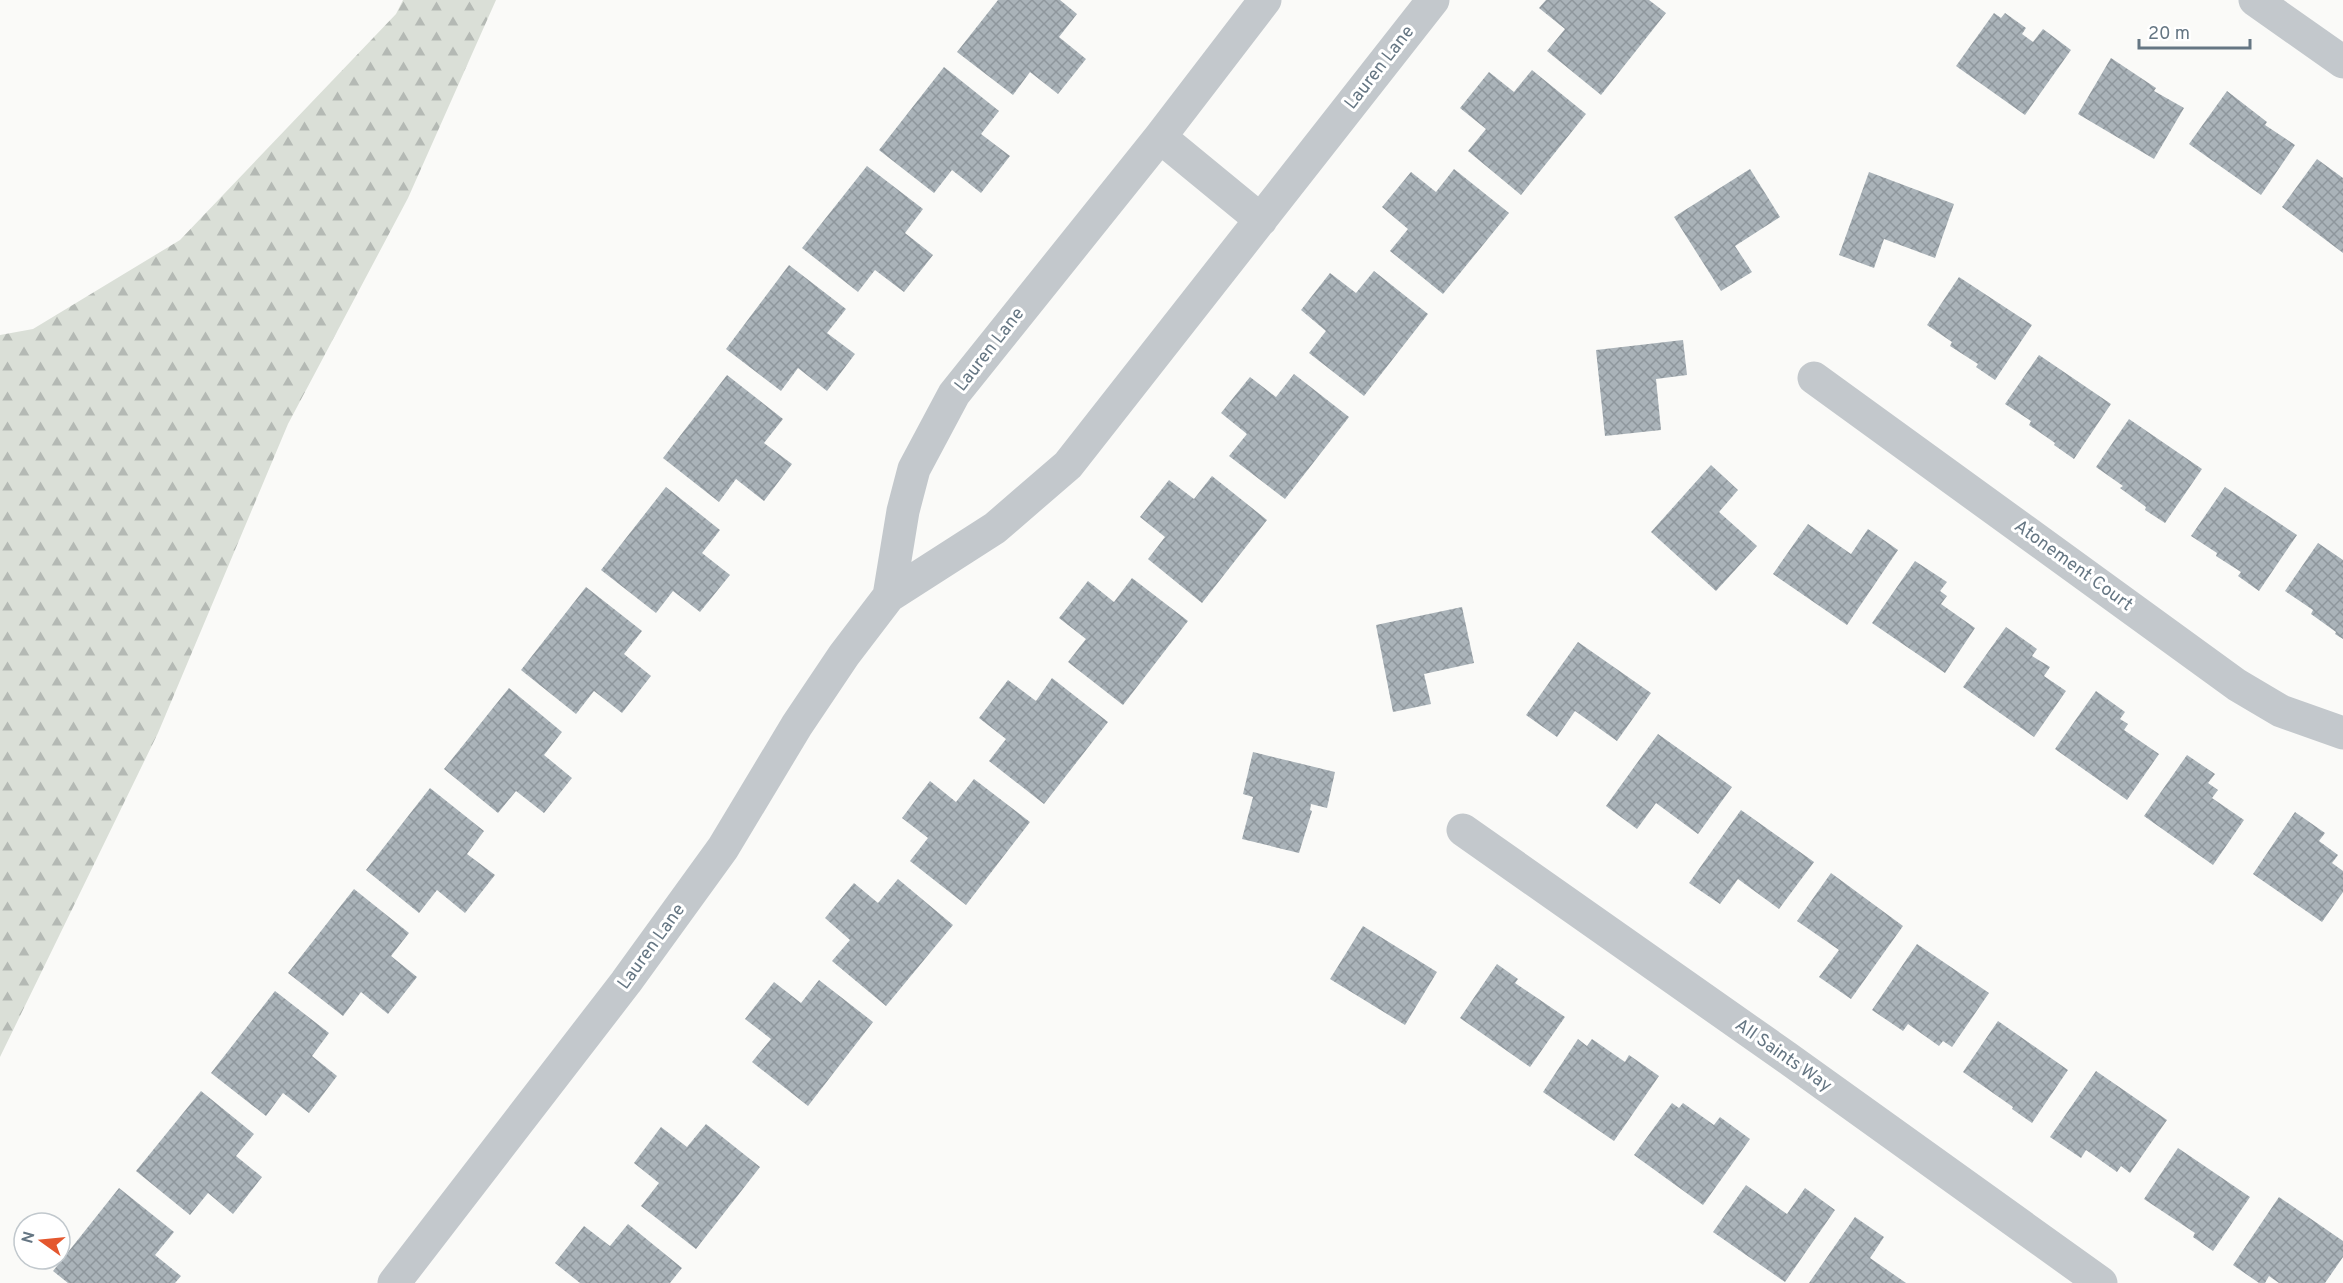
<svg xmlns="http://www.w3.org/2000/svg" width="2343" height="1283" viewBox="0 0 2343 1283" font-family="Overpass,sans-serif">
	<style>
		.forest { fill: url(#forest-firs) }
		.building { fill: url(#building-cross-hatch) }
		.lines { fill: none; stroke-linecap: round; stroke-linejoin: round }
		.minor { stroke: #c3c8cc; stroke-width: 33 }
		.labels { text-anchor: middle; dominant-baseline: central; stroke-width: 6; stroke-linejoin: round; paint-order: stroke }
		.street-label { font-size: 18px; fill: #657683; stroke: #fff }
	</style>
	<defs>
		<pattern id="forest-firs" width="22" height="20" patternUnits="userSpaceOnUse" patternTransform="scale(1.5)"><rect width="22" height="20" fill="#dadfd7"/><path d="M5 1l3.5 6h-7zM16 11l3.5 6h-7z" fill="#b4b9b4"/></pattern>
		<pattern id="building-cross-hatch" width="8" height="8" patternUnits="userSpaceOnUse" patternTransform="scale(1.5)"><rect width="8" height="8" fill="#aab3b9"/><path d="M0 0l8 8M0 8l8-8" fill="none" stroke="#8e969c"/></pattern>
	</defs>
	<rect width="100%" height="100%" fill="#fafaf8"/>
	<!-- forest -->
	<path class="forest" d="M403 0H496L408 198 288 424 158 733 0 1057V335L33 329 180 240 396 14Z"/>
	<!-- building -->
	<path class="building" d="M998 0H1060L1077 14 1059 37 1086 59 1058 94 1030 72 1013 95 957 52Z
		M1546 0H1649L1666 13 1601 95 1547 51 1565 29 1539 8Z
		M1994 13 2001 18 2005 13 2026 28 2022 34 2033 42 2043 29 2071 50 2025 115 1956 66Z
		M2111 58 2156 88 2154 91 2184 108 2154 159 2078 114Z
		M944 67 999 111 981 134 1010 156 981 193 952 170 934 193 879 150Z
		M1532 70 1586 114 1521 195 1468 151 1486 129 1460 108 1489 72 1514 92Z
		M2227 91 2267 122 2265 125 2295 145 2261 195 2189 144Z
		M2317 159 2343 178V253L2282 207Z
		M867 166 923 209 905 233 933 255 904 292 875 270 858 292 802 248Z
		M1454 169 1509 213 1443 294 1390 251 1408 229 1382 207 1411 172 1436 192Z
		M1750 169 1780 217 1735 246 1752 272 1721 291 1674 217Z
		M1869 172 1954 204 1935 258 1884 239 1874 268 1839 255Z
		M789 265 846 309 827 333 855 354 827 391 798 368 781 391 726 349Z
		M1374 271 1428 314 1364 396 1309 353 1326 331 1301 310 1330 273 1356 293Z
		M1959 277 2032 325 1995 380 1976 367 1978 364 1950 346 1952 342 1927 325Z
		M1683 340 1687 375 1656 379 1661 430 1605 436 1596 350Z
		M2039 355 2111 404 2074 459 2054 445 2055 443 2029 425 2031 421 2005 404Z
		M1294 374 1349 417 1285 499 1229 456 1247 434 1221 413 1250 377 1276 397Z
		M727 375 783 419 764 443 792 464 764 501 736 479 719 502 663 458Z
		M2129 419 2202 469 2165 523 2145 510 2146 507 2120 488 2123 486 2096 467Z
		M1711 465 1738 490 1719 512 1757 546 1716 591 1651 532Z
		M1212 476 1267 520 1202 603 1148 559 1165 537 1140 517 1169 480 1194 499Z
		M666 487 720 530 702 553 730 575 700 612 673 591 656 613 601 570Z
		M2225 487 2297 535 2259 591 2238 576 2241 572 2216 556 2217 553 2191 536Z
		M1808 524 1851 554 1868 529 1898 550 1847 625 1773 574Z
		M2318 543 2343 560V639L2335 634 2336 632 2311 614 2313 610 2285 591Z
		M1915 561 1947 582 1940 591 1947 596 1941 604 1975 628 1945 673 1872 623Z
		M1132 578 1188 621 1123 705 1068 662 1086 639 1059 618 1088 581 1114 602Z
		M586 587 642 631 624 654 651 676 622 713 594 691 576 714 521 670Z
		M1462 607 1474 663 1424 674 1431 704 1393 712 1376 625Z
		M2006 627 2037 649 2032 656 2050 667 2044 676 2066 691 2034 737 1963 687Z
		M1578 642 1651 693 1617 741 1575 711 1557 737 1526 715Z
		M1052 678 1108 722 1044 804 989 761 1006 739 979 718 1008 680 1036 701Z
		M509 688 562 732 544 755 572 778 544 813 516 791 498 813 444 769Z
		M2096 691 2125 712 2120 719 2128 724 2124 730 2159 754 2127 800 2055 749Z
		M1658 734 1732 787 1698 834 1656 803 1637 829 1606 806Z
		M1253 752 1335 772 1327 808 1311 804 1310 810 1312 811 1299 853 1242 839 1253 797 1243 794Z
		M2187 755 2215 774 2208 783 2218 790 2212 798 2244 820 2213 865 2144 816Z
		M974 779 1030 822 966 905 910 861 928 838 902 818 930 781 956 802Z
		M430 788 484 831 467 854 495 875 465 913 437 890 419 913 366 870Z
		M1741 810 1814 862 1779 909 1738 879 1720 904 1689 883Z
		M2295 812 2325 833 2319 841 2338 855 2332 863 2343 871V892L2322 922 2253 874Z
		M1831 873 1903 926 1851 999 1819 977 1839 950 1797 921Z
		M898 879 953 925 886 1006 832 961 850 940 825 918 854 883 878 903Z
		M354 889 409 933 391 956 417 977 388 1014 361 992 343 1016 288 973Z
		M1363 926 1437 972 1405 1025 1330 979Z
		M1917 944 1989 993 1952 1047 1943 1041 1939 1046 1908 1024 1903 1031 1872 1010Z
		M1497 964 1518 979 1515 983 1565 1017 1530 1067 1460 1018Z
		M819 980 873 1022 808 1106 752 1062 771 1039 745 1019 774 982 801 1003Z
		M275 991 329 1033 312 1056 337 1076 309 1113 283 1093 266 1116 211 1073Z
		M1998 1021 2068 1070 2032 1123 2012 1109 2013 1107 1963 1072Z
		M1578 1039 1587 1046 1592 1039 1625 1062 1629 1055 1659 1076 1614 1141 1543 1092Z
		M2096 1071 2167 1120 2130 1173 2121 1166 2117 1172 2086 1150 2081 1158 2050 1137Z
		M201 1091 254 1134 236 1156 262 1177 233 1214 208 1193 190 1215 136 1171Z
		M1672 1103 1679 1108 1683 1103 1714 1125 1720 1117 1750 1139 1703 1205 1634 1155Z
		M706 1124 760 1167 696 1249 641 1206 659 1183 634 1163 661 1127 687 1147Z
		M2178 1148 2250 1197 2213 1251 2193 1237 2195 1233 2144 1199Z
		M1746 1185 1787 1214 1805 1188 1835 1210 1785 1282 1713 1232Z
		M119 1188 174 1232 155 1255 181 1276 175 1283H68L53 1271Z
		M2279 1197 2343 1241V1257L2325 1283H2279L2269 1276 2265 1283H2259L2233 1265Z
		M1855 1217 1884 1237 1870 1258 1906 1283H1809Z
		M628 1224 682 1268 670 1283H580L555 1263 584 1226 610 1246Z"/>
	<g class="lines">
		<!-- minor -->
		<path class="minor" d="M2255 0 2343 62
			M1160 137 1261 220
			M1814 378 2237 685 2281 711 2343 733
			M889 596 903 511 914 469 954 394 1160 137 1265 0
			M1463 830 1786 1057 2101 1283
			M394 1283 626 982 723 848 797 725 844 655 889 596 995 528 1068 465 1433 0"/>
	</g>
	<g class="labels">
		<!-- street labels -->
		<g class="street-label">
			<text transform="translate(1380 68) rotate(-52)">Lauren Lane</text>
			<text transform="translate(990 350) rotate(-52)">Lauren Lane</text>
			<text transform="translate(2073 566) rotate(36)">Atonement Court</text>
			<text transform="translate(652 947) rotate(-54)">Lauren Lane</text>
			<text transform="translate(1783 1056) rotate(35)">All Saints Way</text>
		</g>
	</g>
	<!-- north arrow -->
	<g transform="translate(42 1241) rotate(285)"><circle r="28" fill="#ffffff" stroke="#c1c8cd" stroke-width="1.5"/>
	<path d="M0-4.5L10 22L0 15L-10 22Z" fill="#e4572e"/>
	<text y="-9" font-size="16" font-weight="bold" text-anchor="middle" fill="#657683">N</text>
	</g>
	<!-- scale -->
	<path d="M2139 39v9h111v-9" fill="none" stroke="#657683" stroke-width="3"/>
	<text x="2148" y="39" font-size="18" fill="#657683" stroke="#ffffff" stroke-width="4.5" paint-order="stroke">20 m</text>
</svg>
